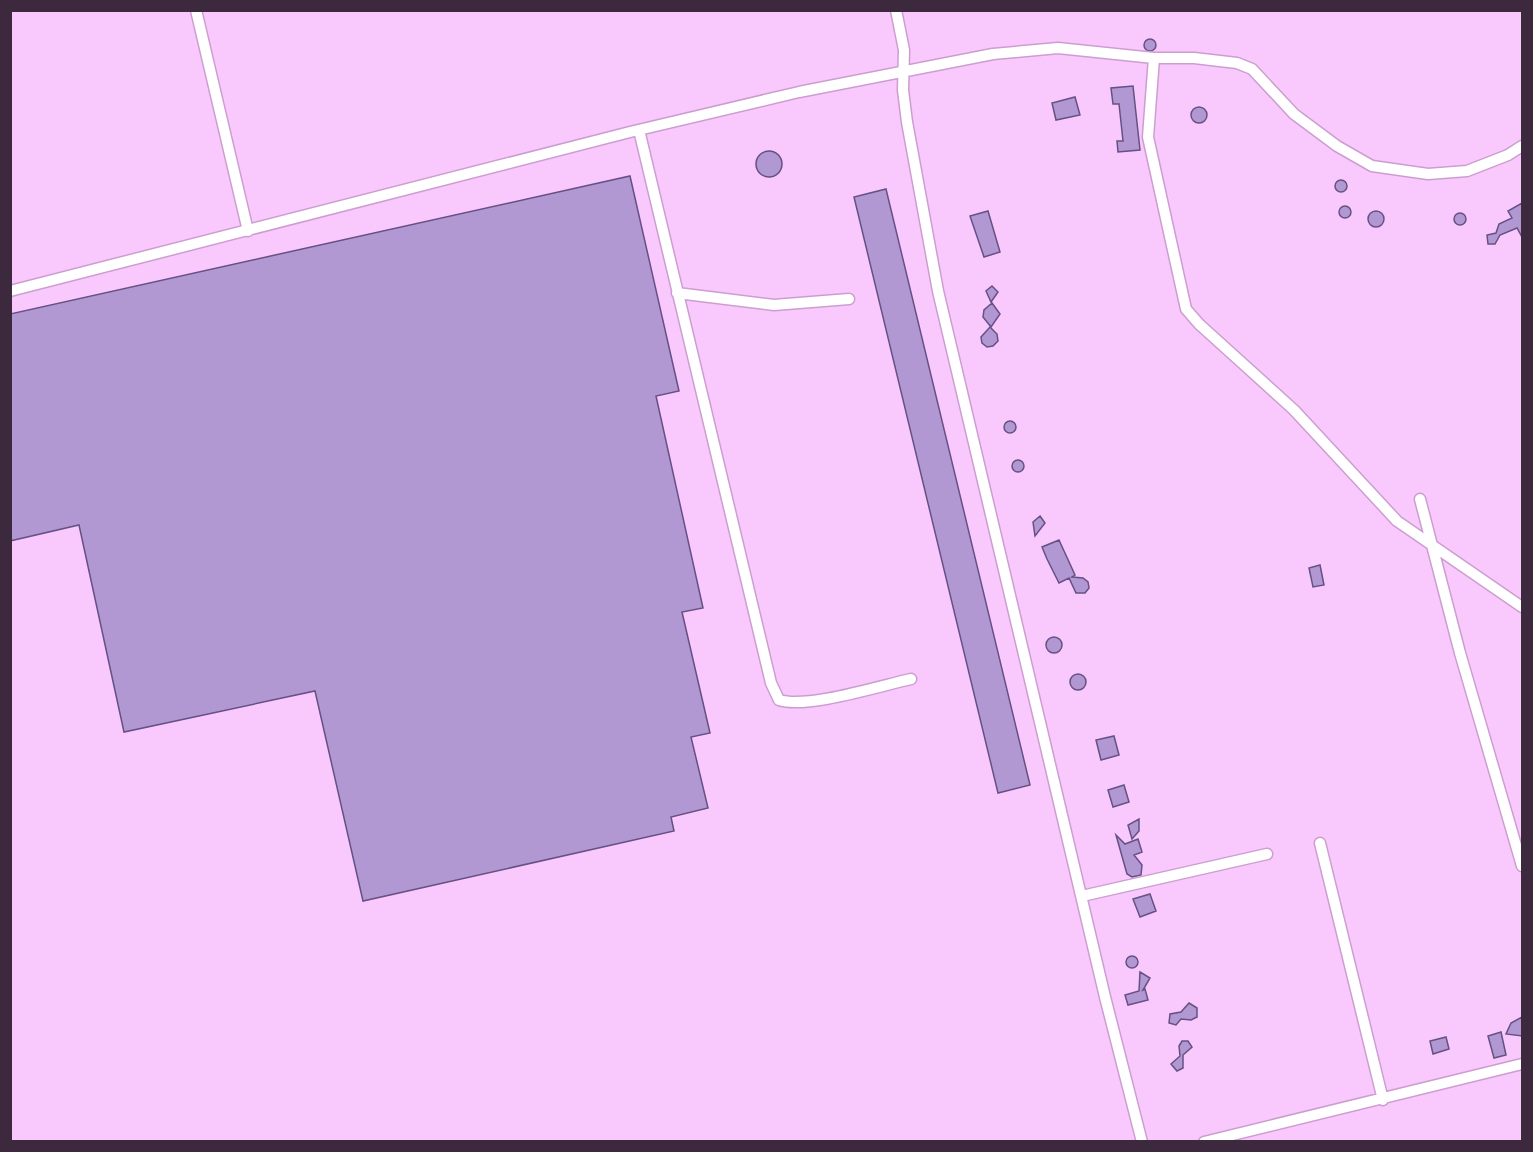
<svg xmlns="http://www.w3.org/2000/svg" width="1533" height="1152" viewBox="0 0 1533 1152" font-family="Karla,sans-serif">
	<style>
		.building { fill: #b198d2; stroke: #675084; stroke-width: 1.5 }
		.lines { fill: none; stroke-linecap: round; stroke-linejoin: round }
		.minor-casing { stroke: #cc9ed0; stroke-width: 13 }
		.minor { stroke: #fff; stroke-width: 10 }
	</style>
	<rect width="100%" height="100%" fill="#f9c9fd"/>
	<!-- building -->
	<path class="building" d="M1144 45a6 6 0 1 1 12 0a6 6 0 1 1-12 0Z
		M1133 86 1140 150 1118 152 1117 141H1123L1119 104H1113L1111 88Z
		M1075 97 1080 115 1056 120 1052 103Z
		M1191 115a8 8 0 1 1 16 0a8 8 0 1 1-16 0Z
		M756 164a13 13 0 1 1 26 0a13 13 0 1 1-26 0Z
		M630 176 679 391 656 396 703 608 682 612 710 733 691 737 708 808 671 817 674 831 363 901 315 691 124 732 79 525 10 541V314Z
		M1335 186a6 6 0 1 1 12 0a6 6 0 1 1-12 0Z
		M886 189 1030 785 998 793 854 197Z
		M1522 203V237L1517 228 1500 235 1495 244H1488L1487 235 1496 233 1499 224 1512 218 1508 211Z
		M1339 212a6 6 0 1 1 12 0a6 6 0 1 1-12 0Z
		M988 211 1000 252 984 257 970 216Z
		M1368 219a8 8 0 1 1 16 0a8 8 0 1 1-16 0Z
		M1454 219a6 6 0 1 1 12 0a6 6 0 1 1-12 0Z
		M992 286 998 292 991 302 986 291Z
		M992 303 1000 314 991 327 983 317 984 310Z
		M990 327 997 334 998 341 993 346 987 347 982 343 981 337Z
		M1004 427a6 6 0 1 1 12 0a6 6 0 1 1-12 0Z
		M1012 466a6 6 0 1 1 12 0a6 6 0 1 1-12 0Z
		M1040 516 1045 523 1035 536 1033 522Z
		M1059 540 1075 575 1072 577 1083 578 1088 582 1089 588 1085 593H1076L1069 578 1059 583 1047 559 1042 547Z
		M1320 565 1324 585 1313 587 1309 568Z
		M1046 645a8 8 0 1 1 16 0a8 8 0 1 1-16 0Z
		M1070 682a8 8 0 1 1 16 0a8 8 0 1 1-16 0Z
		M1114 736 1119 755 1101 760 1096 740Z
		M1124 785 1129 802 1113 807 1108 790Z
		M1139 819V831L1132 839 1128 825Z
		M1116 835 1125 844 1138 839 1142 852 1134 855 1142 865 1141 875 1132 877 1127 874Z
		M1150 894 1156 911 1140 917 1133 899Z
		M1126 962a6 6 0 1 1 12 0a6 6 0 1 1-12 0Z
		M1140 972 1150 978 1143 990 1145 989 1148 1000 1128 1005 1125 995 1139 991Z
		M1189 1003 1197 1008V1017L1191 1020 1181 1019 1176 1025 1169 1023 1170 1014 1181 1012Z
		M1522 1017V1036L1506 1034 1511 1023Z
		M1501 1032 1506 1055 1494 1058 1488 1036Z
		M1446 1037 1449 1049 1433 1054 1430 1041Z
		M1182 1041H1188L1192 1047 1183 1055V1068L1177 1071 1171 1064 1180 1056 1179 1046Z"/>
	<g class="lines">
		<defs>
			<path id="minor" d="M196 10 248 231
				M896 10 904 50 903 90 907 122 938 291 1105 997 1142 1142
				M1154 58 1148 137 1186 309 1199 324 1294 410 1397 521 1522 607
				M639 130 771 683 779 700C807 709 879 686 911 679
				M10 291 630 132 799 92 993 54 1058 48 1154 58H1194L1237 63 1252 69 1294 114 1337 146 1372 166 1428 174 1467 171 1508 155 1522 146
				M677 293 774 305 849 299
				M1420 499 1460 653 1522 866
				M1320 843 1383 1100
				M1082 896 1267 854
				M1204 1142 1522 1064"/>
		</defs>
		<!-- minor casing -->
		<use href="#minor" class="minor-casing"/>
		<!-- minor -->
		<use href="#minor" class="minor"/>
	</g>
	<!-- border -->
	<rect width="1533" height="1152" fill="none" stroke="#3c293d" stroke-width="24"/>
</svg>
